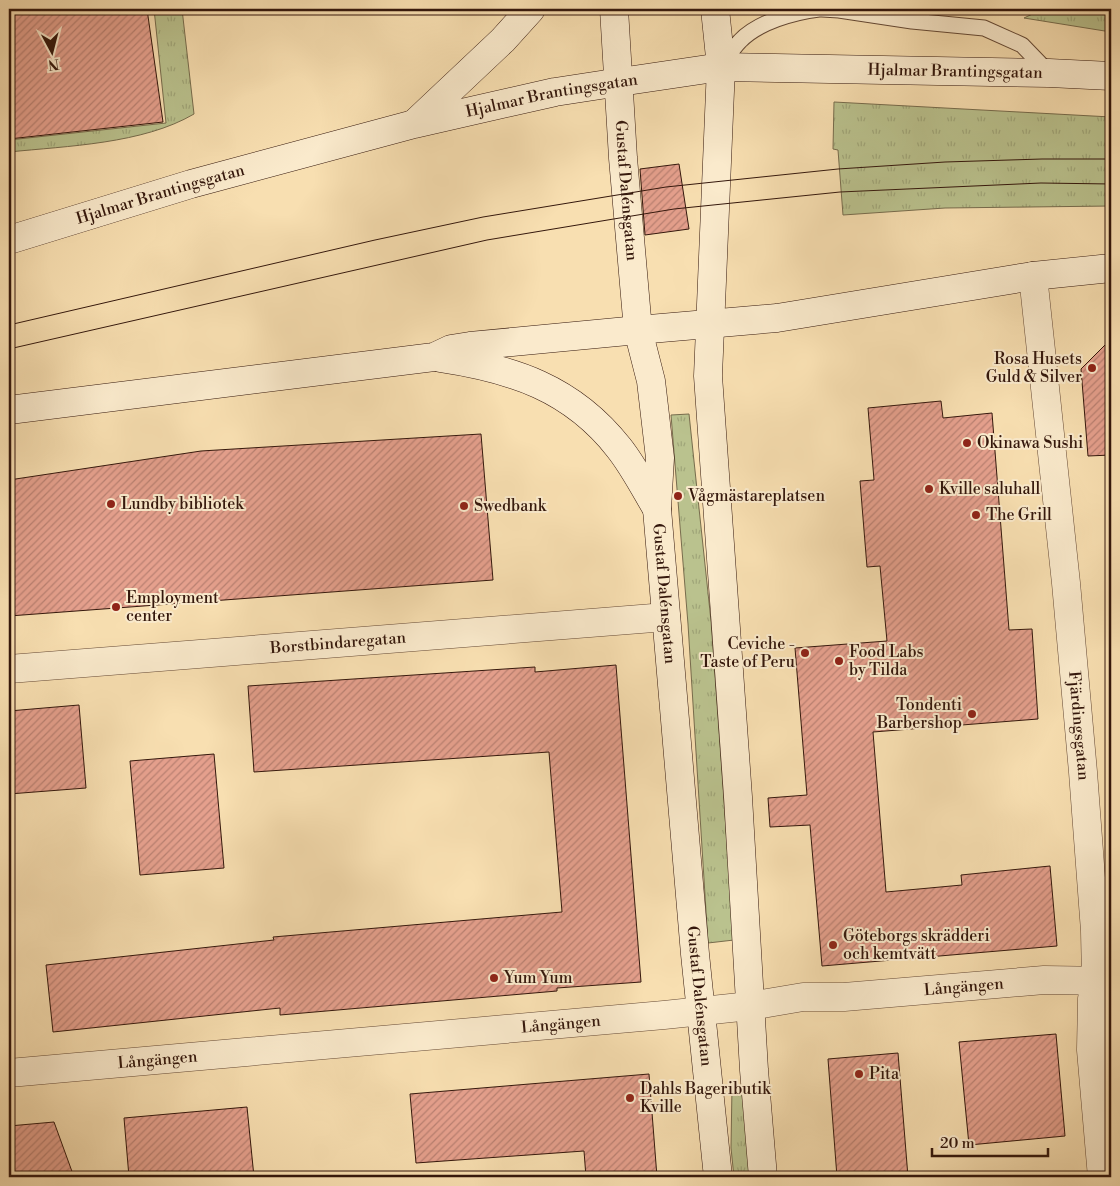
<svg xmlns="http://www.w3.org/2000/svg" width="1120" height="1186" viewBox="0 0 1120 1186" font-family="'Libre Bodoni',serif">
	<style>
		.grass { fill: url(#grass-tufts); stroke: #776c4d }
		.building { fill: url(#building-hatch); stroke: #34170c }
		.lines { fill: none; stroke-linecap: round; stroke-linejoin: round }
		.lane-casing { stroke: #654935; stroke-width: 17 }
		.street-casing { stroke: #654935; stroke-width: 29 }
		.secondary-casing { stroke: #34170c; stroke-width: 29 }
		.lane { stroke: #faeacc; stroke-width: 15 }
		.street { stroke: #faeacc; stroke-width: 28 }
		.secondary { stroke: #faeacc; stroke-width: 28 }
		.tram { stroke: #34170c; stroke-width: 1 }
		.poi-dot { fill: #8f2418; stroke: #faeacc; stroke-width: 2 }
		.labels { text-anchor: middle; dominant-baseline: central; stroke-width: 4; stroke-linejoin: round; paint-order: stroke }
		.street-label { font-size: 16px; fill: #34170c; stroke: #faeacc }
		.poi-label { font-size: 16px; fill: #34170c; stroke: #faeacc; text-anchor: start }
	</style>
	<defs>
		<pattern id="grass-tufts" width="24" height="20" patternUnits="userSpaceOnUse" patternTransform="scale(1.25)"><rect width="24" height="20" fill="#bac28e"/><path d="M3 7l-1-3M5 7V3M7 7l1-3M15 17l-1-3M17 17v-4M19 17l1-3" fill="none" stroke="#a0a679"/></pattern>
		<pattern id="building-hatch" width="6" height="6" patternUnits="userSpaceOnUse" patternTransform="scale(1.25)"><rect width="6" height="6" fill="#e5a08d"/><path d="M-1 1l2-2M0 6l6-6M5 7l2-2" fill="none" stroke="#ba8172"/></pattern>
	</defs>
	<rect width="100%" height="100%" fill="#f8dfb1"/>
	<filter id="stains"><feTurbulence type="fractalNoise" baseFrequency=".004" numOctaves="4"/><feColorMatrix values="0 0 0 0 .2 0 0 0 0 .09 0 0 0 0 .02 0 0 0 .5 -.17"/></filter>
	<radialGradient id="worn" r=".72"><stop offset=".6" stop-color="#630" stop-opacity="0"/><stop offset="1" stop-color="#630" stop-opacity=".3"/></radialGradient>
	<!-- grass -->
	<path class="grass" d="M154 9H182L194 114C143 144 67 146 9 152V140L166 123Z
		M1043 9H1111V32L1024 18Z
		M834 102 1111 117V206L945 208 843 215 838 150 833 149Z
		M689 414 711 621 734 940 708 943 688 624 671 415Z
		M744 1085 751 1177H734L731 1148 732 1087Z"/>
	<!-- building -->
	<path class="building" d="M9 9H147L163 122 9 139Z
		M679 164 689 229 645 235 640 169Z
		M1111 339V455L1088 456 1081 369Z
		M941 401 943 418 992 413 1009 630 1032 629 1038 719 873 732 886 892 962 885 961 875 1050 866 1057 946 822 966 810 825 770 827 768 798 807 795 795 648 887 641 880 566 867 567 860 481 874 480 868 408Z
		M481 434 493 580 9 616V480L201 451Z
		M616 665 641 982 557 988V991L280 1015V1008L53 1032 46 965 274 940 273 937 562 912 549 752 254 772 248 686 535 667V672Z
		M79 705 86 788 9 794V711Z
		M214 754 224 868 140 875 130 761Z
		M1056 1034 1065 1136 969 1145 959 1042Z
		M898 1053 908 1177H837L828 1059Z
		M649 1074 657 1177H586L584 1151 416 1163 410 1094Z
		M247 1107 254 1177H129L124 1118Z
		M54 1122 74 1177H9V1126Z"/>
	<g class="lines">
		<defs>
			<path id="lane" d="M822 9 839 10 912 21 984 28 1022 45 1049 73
				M721 66C727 58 733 48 740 41 758 22 794 12 819 9"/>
			<g id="street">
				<path id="s1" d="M1033 276 1066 583 1083 772 1095 931 1096 980 1092 999 1091 1050 1102 1177"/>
				<path id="s2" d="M9 669 666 617"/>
				<path id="s3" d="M9 1073 664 1015 750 1006 803 997H844L1044 980 1111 981"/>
			</g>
			<g id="secondary">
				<path id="s4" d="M614 9 623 158 638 330 651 381 660 458 657 509 695 954 718 1177"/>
				<path d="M715 9 721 67 708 376 738 797 754 1070 763 1177"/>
				<path d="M415 123 503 40 531 9"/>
				<path id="s5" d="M9 240 191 184 414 124 555 92 620 82 721 67 1049 73 1111 76"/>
				<path d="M440 358C513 369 572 388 619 448 634 467 645 489 657 509"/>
				<path d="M9 410 434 357 451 349 470 346 638 330 777 318 1033 276 1111 268"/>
			</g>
		</defs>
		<!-- lane casing -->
		<use href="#lane" class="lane-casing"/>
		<!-- street casing -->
		<use href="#street" class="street-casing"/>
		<!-- secondary casing -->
		<use href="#secondary" class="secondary-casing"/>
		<!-- lane -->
		<use href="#lane" class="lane"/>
		<!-- street -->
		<use href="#street" class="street"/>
		<!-- secondary -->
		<use href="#secondary" class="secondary"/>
		<!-- tram -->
		<path class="tram" d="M9 325 375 240 483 217 666 187 838 169 945 162 1042 159H1111
			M9 349 487 240 674 209 840 192 1041 183 1111 184"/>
	</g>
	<!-- markers -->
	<g class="poi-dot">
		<circle cx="1092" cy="368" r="5"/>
		<circle cx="967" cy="443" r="5"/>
		<circle cx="929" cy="489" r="5"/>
		<circle cx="678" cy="496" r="5"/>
		<circle cx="111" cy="504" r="5"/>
		<circle cx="464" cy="506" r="5"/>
		<circle cx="976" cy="515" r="5"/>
		<circle cx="116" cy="607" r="5"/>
		<circle cx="805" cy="653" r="5"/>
		<circle cx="839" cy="661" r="5"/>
		<circle cx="972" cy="714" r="5"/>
		<circle cx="833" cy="945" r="5"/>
		<circle cx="494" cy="978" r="5"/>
		<circle cx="859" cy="1074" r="5"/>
		<circle cx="630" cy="1098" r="5"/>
	</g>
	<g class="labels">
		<!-- street labels -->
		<g class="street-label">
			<text stroke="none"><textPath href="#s5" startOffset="968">Hjalmar Brantingsgatan</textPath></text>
			<text stroke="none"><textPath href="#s5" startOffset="562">Hjalmar Brantingsgatan</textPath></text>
			<text stroke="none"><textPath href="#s4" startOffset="182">Gustaf Dalénsgatan</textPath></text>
			<text stroke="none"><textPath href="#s5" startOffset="158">Hjalmar Brantingsgatan</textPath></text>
			<text stroke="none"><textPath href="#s4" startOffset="588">Gustaf Dalénsgatan</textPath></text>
			<text stroke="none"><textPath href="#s2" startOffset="330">Borstbindaregatan</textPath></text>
			<text stroke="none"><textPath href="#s1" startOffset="452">Fjärdingsgatan</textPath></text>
			<text stroke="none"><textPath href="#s3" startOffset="959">Långängen</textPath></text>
			<text stroke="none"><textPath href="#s4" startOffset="992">Gustaf Dalénsgatan</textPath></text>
			<text stroke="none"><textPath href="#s3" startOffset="554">Långängen</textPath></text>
			<text stroke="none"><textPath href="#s3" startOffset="149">Långängen</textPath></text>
		</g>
		<!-- poi labels -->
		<g class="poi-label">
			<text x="1082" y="359" text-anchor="end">Rosa Husets<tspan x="1082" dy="18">Guld &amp; Silver</tspan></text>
			<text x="977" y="443">Okinawa Sushi</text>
			<text x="939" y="489">Kville saluhall</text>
			<text x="688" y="496">Vågmästareplatsen</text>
			<text x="121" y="504">Lundby bibliotek</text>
			<text x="474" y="506">Swedbank</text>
			<text x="986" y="515">The Grill</text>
			<text x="126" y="598">Employment<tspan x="126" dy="18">center</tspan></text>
			<text x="795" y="644" text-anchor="end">Ceviche -<tspan x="795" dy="18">Taste of Peru</tspan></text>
			<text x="849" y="652">Food Labs<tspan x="849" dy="18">by Tilda</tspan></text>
			<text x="962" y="705" text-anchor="end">Tondenti<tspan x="962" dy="18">Barbershop</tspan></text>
			<text x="843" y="936">Göteborgs skrädderi<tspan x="843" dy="18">och kemtvätt</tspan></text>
			<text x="504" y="978">Yum Yum</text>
			<text x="869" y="1074">Pita</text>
			<text x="640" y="1089">Dahls Bageributik<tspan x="640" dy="18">Kville</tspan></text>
		</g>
	</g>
	<!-- margin -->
	<rect width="1120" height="1186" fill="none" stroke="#f8dfb1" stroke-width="30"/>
	<rect x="10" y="10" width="1100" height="1166" fill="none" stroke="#34170c" stroke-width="2.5"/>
	<rect x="15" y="15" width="1090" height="1156" fill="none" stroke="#34170c"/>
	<!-- north arrow -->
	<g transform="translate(52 52) rotate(173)" stroke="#faeacc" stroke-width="4" paint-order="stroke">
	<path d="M0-4L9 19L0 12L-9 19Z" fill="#34170c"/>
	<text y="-8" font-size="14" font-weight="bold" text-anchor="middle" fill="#34170c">N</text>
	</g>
	<!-- scale -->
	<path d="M932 1148v8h116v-8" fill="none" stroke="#34170c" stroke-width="2.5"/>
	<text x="940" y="1148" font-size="15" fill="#34170c" stroke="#faeacc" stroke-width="4" paint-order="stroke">20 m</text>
	<rect width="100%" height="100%" filter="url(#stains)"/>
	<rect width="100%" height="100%" fill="url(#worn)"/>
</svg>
